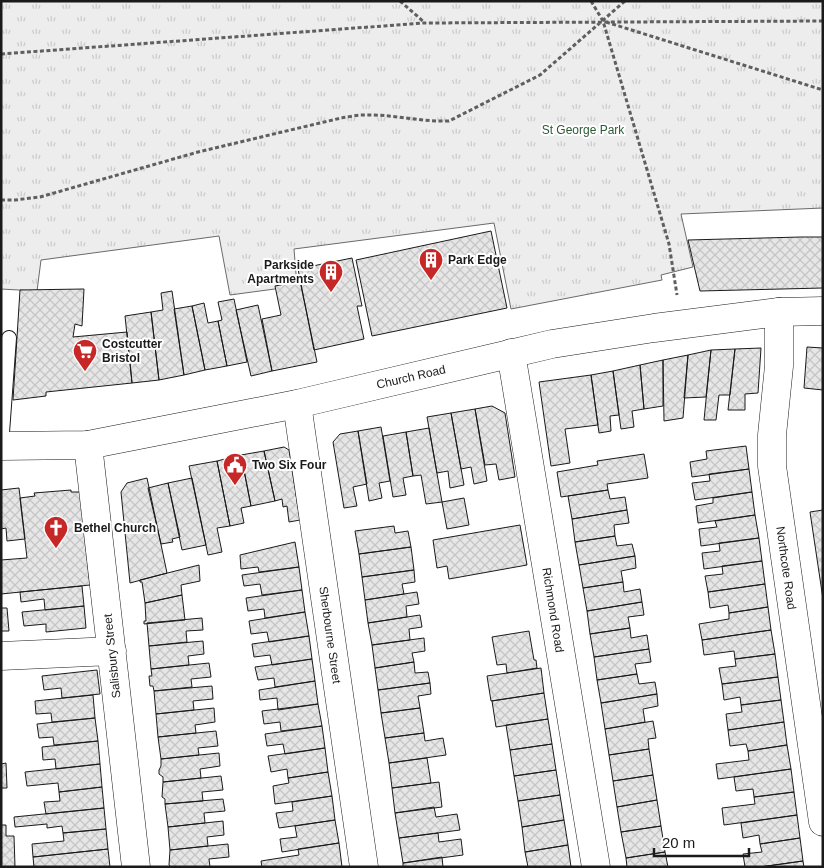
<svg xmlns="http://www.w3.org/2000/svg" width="824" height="868" viewBox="0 0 824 868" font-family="Helvetica,sans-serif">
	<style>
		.grass { fill: url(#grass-tufts); stroke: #6a6a6a }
		.building { fill: url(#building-cross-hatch); stroke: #1a1a1a }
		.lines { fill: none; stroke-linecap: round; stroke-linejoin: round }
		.service-casing { stroke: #1a1a1a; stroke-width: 16 }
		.minor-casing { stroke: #1a1a1a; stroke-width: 29 }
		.primary-casing { stroke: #1a1a1a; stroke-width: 29 }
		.path { stroke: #5f5f5f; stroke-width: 3; stroke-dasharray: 4 2.5; stroke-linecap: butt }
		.service { stroke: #fff; stroke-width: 14 }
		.minor { stroke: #fff; stroke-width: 28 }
		.primary { stroke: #fff; stroke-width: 28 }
		.labels { text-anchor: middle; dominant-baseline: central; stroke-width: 4; stroke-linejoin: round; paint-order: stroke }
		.park-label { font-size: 12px; fill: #2b5a34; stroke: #fff }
		.poi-label { font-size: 12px; font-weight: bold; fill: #1a1a1a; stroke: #fff; text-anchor: start }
		.street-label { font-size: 12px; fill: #1a1a1a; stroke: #fff }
	</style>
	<defs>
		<pattern id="grass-tufts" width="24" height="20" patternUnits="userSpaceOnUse" patternTransform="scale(1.25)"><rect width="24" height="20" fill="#ededed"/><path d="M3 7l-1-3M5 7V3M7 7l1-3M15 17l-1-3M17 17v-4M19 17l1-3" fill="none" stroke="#cbcbcb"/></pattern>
		<pattern id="building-cross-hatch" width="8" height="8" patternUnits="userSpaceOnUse" patternTransform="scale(1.25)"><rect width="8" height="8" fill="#e6e6e6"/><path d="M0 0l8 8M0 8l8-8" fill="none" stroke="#c5c5c5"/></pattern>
	</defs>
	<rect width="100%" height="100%" fill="#fff"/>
	<!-- grass -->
	<path class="grass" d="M1 1H823V208L681 214 693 267 661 275 662 280 511 309 494 223 294 249 297 286 230 295 219 236 41 260 37 291 1 289Z"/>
	<!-- building -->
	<path class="building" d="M491 231 507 308 372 336 356 260Z
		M801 237H823V288L700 291 688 240Z
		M352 258 362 306H357L364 339 314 350 298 269Z
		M300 281 317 362 272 371 262 319 281 315 275 286Z
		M84 289 82 326 75 324 73 337 127 332 132 383 46 392V396L13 400 20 290Z
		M172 291 184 375 159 380 151 312 163 310 161 293Z
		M234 299 247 362 227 366 218 321 222 320 218 302Z
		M204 303 208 323 218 321 227 366 205 370 192 306Z
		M258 305 272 371 251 376 236 310Z
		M192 306 205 370 184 375 174 309Z
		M151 312 159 380 132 383 125 316Z
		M807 347 823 348V390L804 388Z
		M761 348 758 393 745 394V410H728L735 349Z
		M735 349 730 395H719L716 420H704L711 350Z
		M711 350 706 397 684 398 688 355Z
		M688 355 683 418 664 421 663 360Z
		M663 360V406L644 409 640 365Z
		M640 365 644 409 632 411 634 427 621 429 613 371Z
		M613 371 619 415 610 416 611 431 599 433 591 375Z
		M591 375 598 425 565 429 570 463 551 466 539 382Z
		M492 406 505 413 515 477 499 480 496 464 485 465 475 409Z
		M475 409 487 481 474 484 471 467 461 469 451 413Z
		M451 413 464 485 450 488 448 471 437 473 427 417Z
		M381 427 390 481 379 483 382 498 369 501 358 431Z
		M429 428 442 502 426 504 421 475 413 476 406 432Z
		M358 431 367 484 353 487 357 506 344 508 333 442 340 434Z
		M406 432 413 476 403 478 406 495 393 497 383 436Z
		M746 446 749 469 692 477 690 462 707 459 706 451Z
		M284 447 289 450 300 520 289 522 287 506 283 507 282 499 275 501 264 451Z
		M264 451 275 501 251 506 241 455Z
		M644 454 648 478 607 484 608 490 561 497 557 472 598 465 597 461Z
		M241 455 251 506 241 508 244 523 230 526 217 461Z
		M217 461 230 526 217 528 222 552 208 555 189 466Z
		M749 469 752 492 695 500 692 483 710 481 709 474Z
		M147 478 167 573 130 583 121 492 127 483Z
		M192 478 206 545 182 550 168 483Z
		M168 483 180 537 172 539 173 542 161 544 148 488Z
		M19 488 25 539 7 541 6 528 1 529V490Z
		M71 490V492H80L90 585 1 594V560L27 558 20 498 35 496 34 493Z
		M608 490 610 499 625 497 627 510 572 519 568 496Z
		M752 492 755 515 698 523 696 506 713 503V498Z
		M464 498 469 525 447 529 442 502Z
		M627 510 629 523 614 525 615 536 575 542 572 519Z
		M823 510V599L810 512Z
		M755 515 759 538 701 546 699 529 717 527 715 521Z
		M520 525 527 565 449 579 447 566 437 568 433 540Z
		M394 526 395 533 408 531 411 547 359 554 355 531Z
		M615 536 617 546 632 544 635 556 579 565 575 542Z
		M759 538 762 561 704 569 702 553 720 551 719 543Z
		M295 542 299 567 259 572 258 567 241 569 240 555Z
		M411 547 414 570 362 577 359 554Z
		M635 556 636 568 621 571 623 582 583 588 579 565Z
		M762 561 765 584 708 592 705 576 723 574 722 566Z
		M199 565 200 581 181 585 182 595 145 603 142 582H140V580Z
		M299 567 302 590 262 595 260 584 244 586 242 575Z
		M414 570 415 582 402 584 404 594 365 600 362 577Z
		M623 582 624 592 640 589 642 602 587 611 583 588Z
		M765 584 768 607 729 613 728 605 710 608 708 592Z
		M82 586 84 606 45 610 44 599 21 602 20 592Z
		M302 590 305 612 265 618 264 609 248 611 246 598Z
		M417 592 419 604 406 606 407 617 368 623 365 600Z
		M182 595 185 620 144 624V621H146L145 603Z
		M642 602 644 615 628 617 630 628 590 634 587 611Z
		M84 606 86 628 46 632V624L24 626 22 612Z
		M768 607 771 630 702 640 699 624 729 619V613Z
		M1 608H7L9 631H1Z
		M305 612 309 636 269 642 267 632 251 634 249 621Z
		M420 615 422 627 409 629 410 640 372 645 368 623Z
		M202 618 203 630 186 631 187 642 149 646 147 623Z
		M630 628 631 638 647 635 649 649 594 657 590 634Z
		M771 630 775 654 735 659 734 651 704 655 702 640Z
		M529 631 534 660H536L537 668 507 673 506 664 497 665 492 637Z
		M309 636 312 659 272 665 270 655 254 657 252 644Z
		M424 638 425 651 412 653 414 662 375 668 372 645Z
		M203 641 204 654 188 656 189 665 151 669 149 646Z
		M649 649 651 662 635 664 637 674 597 680 594 657Z
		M775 654 778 677 722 684 719 668 736 666 735 659Z
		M312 659 315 681 275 687 274 678 258 680 255 667Z
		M414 662 415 673 428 672 430 683 378 690 375 668Z
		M209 663 211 677 191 679 192 687 154 691 153 686H150L149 676H152L151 669Z
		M541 668 544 693 491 701 487 676Z
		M97 670 100 694 62 698 61 688 44 690 42 676Z
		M637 674 639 684 655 682 657 694 601 703 597 680Z
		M778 677 781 700 741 705 740 697 724 700 722 684Z
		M315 681 318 704 278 710 277 698 260 700 259 690Z
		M430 683 431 694 418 696 420 708 381 713 378 690Z
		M212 686 213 699 193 701 194 710 156 714 154 691Z
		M544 693 548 719 496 727 492 701Z
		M657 694 658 706 643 709 645 722 605 729 601 703Z
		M93 695 95 718 52 722 51 713 36 714 35 701Z
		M781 700 784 722 728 730 726 714 742 712 741 705Z
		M318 704 322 726 281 731 280 722 264 724 262 711Z
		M214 708 215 722 195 725 196 733 158 737 156 714Z
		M420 708 424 733 385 738 381 713Z
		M95 718 98 741 54 745 53 737 39 738 37 724Z
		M548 719 552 744 510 750 506 725Z
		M653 721 656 738 648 739 649 749 609 755 605 729Z
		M784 722 787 745 748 751 746 744 730 746 728 730Z
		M322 726 325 748 285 754 283 744 267 746 265 734Z
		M216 731 218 746 198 748 199 755 161 759 158 737Z
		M424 733 425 741 443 738 446 755 389 763 385 738Z
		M98 741 100 764 56 769 55 759 43 760 42 747Z
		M552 744 556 770 514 776 510 750Z
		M787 745 791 769 718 779 716 764 749 760 748 751Z
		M325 748 328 772 288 778 287 769 271 772 268 756Z
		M649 749 653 775 613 781 609 755Z
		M219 753 220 766 200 769 201 778 163 782V777L159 774V770L161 766V759Z
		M427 758 431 783 392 788 389 763Z
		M6 763 7 788H1V764Z
		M100 764 102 787 59 792 58 783 27 786 25 772Z
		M791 769 794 792 754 797 753 789 736 791 734 777Z
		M556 770 560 795 518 801 514 776Z
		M328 772 332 796 275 804 273 786 289 783 288 778Z
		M653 775 657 800 617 807 613 781Z
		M221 776 223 790 202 792 203 801 165 804V799L162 797 163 782Z
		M439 782 442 807 395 813 392 788Z
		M102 787 104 808 46 814 44 802 60 801 59 792Z
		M794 792 797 815 724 825 722 808 755 804 754 797Z
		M560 795 564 820 522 827 518 801Z
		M332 796 335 820 279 828 276 813 293 811 292 802Z
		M223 799 225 811 204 813 205 823 168 827 165 804Z
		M657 800 661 826 621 832 617 807Z
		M434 807 436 817 457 814 460 830 399 838 395 813Z
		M104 808 106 829 63 833 62 826 47 828V824L15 827 14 817Z
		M797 815 800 838 760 844 759 835 743 838 741 823Z
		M335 820 339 843 282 852 280 839 297 837 295 826Z
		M564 820 568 845 525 852 522 827Z
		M223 821 224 835 207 837 208 846 170 850 168 827Z
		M1 825H6V836H14L15 867H1Z
		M661 826 665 852 626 858 621 832Z
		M106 829 108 849 33 857 32 844 64 841 63 833Z
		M438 833 439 842 461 839 463 855 403 863 399 838Z
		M800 838 803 861 760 867H745L743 854 762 852 760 844Z
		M339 843 342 867H262L261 861 299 855 298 849Z
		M228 844 229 857 209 859 210 867H171L169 865 170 850Z
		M568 845 571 867H528L525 852Z
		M108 849 110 867H34L33 857Z
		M665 852 668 867H627L626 858Z
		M442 857 443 867H403V863Z
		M803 861 804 867H760Z"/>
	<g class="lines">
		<defs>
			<path id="service" d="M1 446 9 338"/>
			<path id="minor" d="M779 312V366L772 435V466L823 822
				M511 353 596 867
				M297 404 364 867
				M88 445 136 867
				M1 656 112 651"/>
			<path id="primary" d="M1 446 88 445 297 404 552 344 654 328 779 312 823 311"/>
		</defs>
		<!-- service casing -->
		<use href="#service" class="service-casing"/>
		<!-- minor casing -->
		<use href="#minor" class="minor-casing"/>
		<!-- primary casing -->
		<use href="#primary" class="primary-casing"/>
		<!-- path -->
		<path class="path" d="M400 1 424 22
			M591 1 603 21 669 244 677 295
			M606 22 823 90
			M1 54 424 23 823 21
			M1 200H15L40 197 198 152 341 118C348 117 356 115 364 115 392 114 420 122 449 121L540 75 625 1"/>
		<!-- service -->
		<use href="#service" class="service"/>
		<!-- minor -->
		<use href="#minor" class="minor"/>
		<!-- primary -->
		<use href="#primary" class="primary"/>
	</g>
	<!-- icons -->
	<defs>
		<symbol id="building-pin" viewBox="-11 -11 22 30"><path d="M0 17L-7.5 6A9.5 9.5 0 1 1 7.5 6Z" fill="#c62828" stroke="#fff"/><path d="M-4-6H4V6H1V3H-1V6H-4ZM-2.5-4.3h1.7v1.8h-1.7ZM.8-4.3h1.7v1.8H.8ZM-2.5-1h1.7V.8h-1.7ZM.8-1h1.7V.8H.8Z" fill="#fff"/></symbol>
		<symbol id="supermarket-pin" viewBox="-11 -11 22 30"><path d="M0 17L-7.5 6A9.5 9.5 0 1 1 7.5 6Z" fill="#c62828" stroke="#fff"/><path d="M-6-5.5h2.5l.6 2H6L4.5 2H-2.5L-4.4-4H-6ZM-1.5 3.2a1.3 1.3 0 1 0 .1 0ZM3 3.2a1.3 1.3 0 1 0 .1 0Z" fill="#fff"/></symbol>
		<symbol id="civic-pin" viewBox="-11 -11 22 30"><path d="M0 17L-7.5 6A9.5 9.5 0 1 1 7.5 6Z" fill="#c62828" stroke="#fff"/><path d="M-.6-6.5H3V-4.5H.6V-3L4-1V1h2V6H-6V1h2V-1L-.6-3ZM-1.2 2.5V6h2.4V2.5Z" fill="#fff"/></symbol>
		<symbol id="church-pin" viewBox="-11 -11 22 30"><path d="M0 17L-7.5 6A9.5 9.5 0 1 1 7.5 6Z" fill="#c62828" stroke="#fff"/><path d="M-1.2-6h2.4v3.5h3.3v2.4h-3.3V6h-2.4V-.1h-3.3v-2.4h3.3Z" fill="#fff"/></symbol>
	</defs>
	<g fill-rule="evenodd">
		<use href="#building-pin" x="417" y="246" width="28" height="38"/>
		<use href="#building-pin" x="317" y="258" width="28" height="38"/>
		<use href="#supermarket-pin" x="71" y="337" width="28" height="38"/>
		<use href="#civic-pin" x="221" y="451" width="28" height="38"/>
		<use href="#church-pin" x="42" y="514" width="28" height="38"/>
	</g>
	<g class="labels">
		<!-- park labels -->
		<g class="park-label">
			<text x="583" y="130">St George Park</text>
		</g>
		<!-- poi labels -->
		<g class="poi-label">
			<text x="448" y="260">Park Edge</text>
			<text x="314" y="265" text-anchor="end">Parkside<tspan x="314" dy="14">Apartments</tspan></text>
			<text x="102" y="344">Costcutter<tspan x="102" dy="14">Bristol</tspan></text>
			<text x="252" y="465">Two Six Four</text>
			<text x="74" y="528">Bethel Church</text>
		</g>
		<!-- street labels -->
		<g class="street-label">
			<text transform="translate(411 377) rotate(-13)">Church Road</text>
			<text transform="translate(786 568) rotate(82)">Northcote Road</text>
			<text transform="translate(553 610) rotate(81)">Richmond Road</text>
			<text transform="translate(330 635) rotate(82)">Sherbourne Street</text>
			<text transform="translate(112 656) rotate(-96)">Salisbury Street</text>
		</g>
	</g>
	<!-- border -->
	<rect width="824" height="868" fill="none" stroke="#1a1a1a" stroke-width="5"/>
	<!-- scale -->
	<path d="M654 848v8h95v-8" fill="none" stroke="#1a1a1a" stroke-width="2.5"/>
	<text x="662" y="848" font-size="15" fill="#1a1a1a" stroke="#ffffff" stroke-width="4" paint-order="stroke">20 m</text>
</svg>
